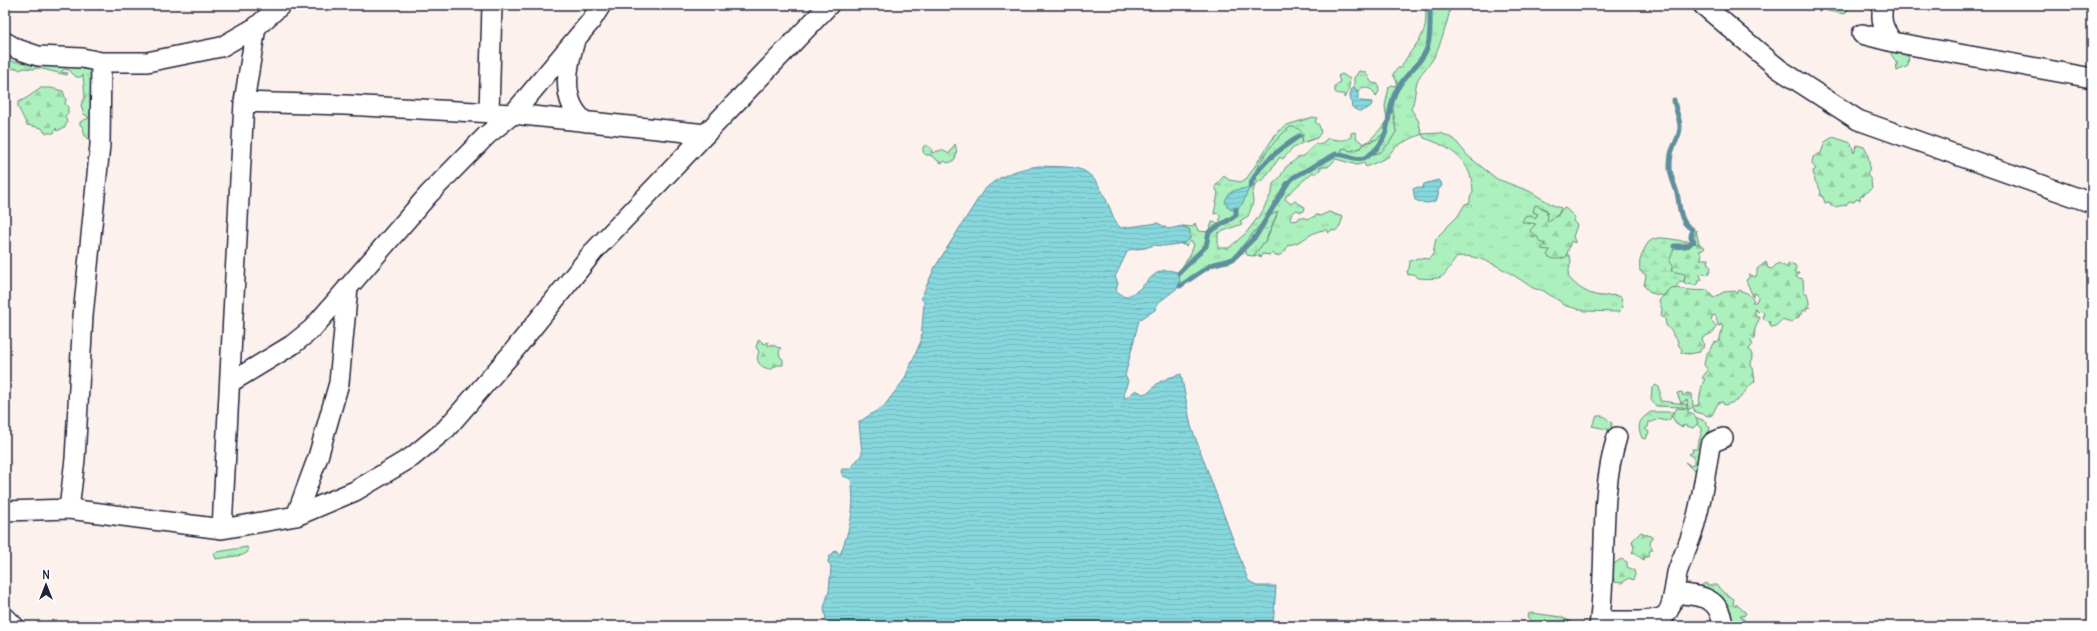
<svg xmlns="http://www.w3.org/2000/svg" width="2097" height="631" viewBox="0 0 2097 631" font-family="Delius,sans-serif">
	<style>
		.grass { fill: url(#grass-tufts); stroke: #678a7c; fill-rule: evenodd }
		.forest { fill: url(#forest-firs); stroke: #678a7c }
		.wetland { fill: url(#wetland-marsh); stroke: #678a7c }
		.water { fill: url(#water-rules); stroke: #5e8f9c }
		.lines { fill: none; stroke-linecap: round; stroke-linejoin: round }
		.stream { stroke: #5e8f9c; stroke-width: 5 }
		.minor-casing { stroke: #22223b; stroke-width: 22 }
		.minor { stroke: #fff; stroke-width: 19 }
	</style>
	<defs>
		<pattern id="grass-tufts" width="24" height="20" patternUnits="userSpaceOnUse"><rect width="24" height="20" fill="#acf1bd"/><path d="M3 7l-1-3M5 7V3M7 7l1-3M15 17l-1-3M17 17v-4M19 17l1-3" fill="none" stroke="#94cea3"/></pattern>
		<pattern id="forest-firs" width="22" height="20" patternUnits="userSpaceOnUse"><rect width="22" height="20" fill="#acf1bd"/><path d="M5 1l3.5 6h-7zM16 11l3.5 6h-7z" fill="#94cea3"/></pattern>
		<pattern id="wetland-marsh" width="20" height="14" patternUnits="userSpaceOnUse"><rect width="20" height="14" fill="#acf1bd"/><path d="M1 5h8M5 5V1M11 12h8M15 12V8" fill="none" stroke="#94cea3"/></pattern>
		<pattern id="water-rules" width="6" height="5" patternUnits="userSpaceOnUse"><rect width="6" height="5" fill="#86d8dd"/><path d="M0 2.5h6" fill="none" stroke="#73b9bf"/></pattern>
	</defs>
	<rect width="100%" height="100%" fill="#fcf1ed"/>
	<filter id="ink" filterUnits="userSpaceOnUse"><feTurbulence type="fractalNoise" baseFrequency=".025" numOctaves="2"/><feDisplacementMap in="SourceGraphic" scale="8" xChannelSelector="R" yChannelSelector="G"/><feConvolveMatrix kernelMatrix="1 2 1 2 8 2 1 2 1" color-interpolation-filters="sRGB"/></filter>
	<g filter="url(#ink)">
		<!-- grass -->
		<path class="grass" d="M1425 5H1451C1447 24 1442 41 1433 59 1429 66 1422 71 1418 79 1414 89 1416 98 1411 109L1418 120 1422 134 1441 133 1454 139 1468 156 1497 179 1529 191 1553 205 1561 208 1558 215 1547 222 1545 214 1547 210 1542 207 1535 218 1532 217 1528 224 1534 222 1537 224V235L1545 244 1547 249 1550 250 1552 258H1563L1568 254 1571 260 1568 276C1576 287 1590 296 1603 296 1610 296 1614 294 1621 297L1623 307 1618 312 1585 311 1563 305 1560 301C1553 298 1550 295 1544 291 1541 289 1536 290 1533 288 1515 276 1479 251 1457 257 1441 278 1447 280 1418 278L1415 274 1408 275 1407 271 1409 269 1410 261 1418 258 1429 259 1433 254 1436 238 1458 216 1465 204 1470 203V197L1473 193C1473 162 1452 147 1424 138L1422 134C1409 140 1394 144 1388 157L1366 167 1364 163 1357 165 1336 159 1328 167H1320V170L1315 174 1313 172 1287 195 1285 199 1291 204 1295 201 1305 207 1304 211 1301 212 1297 210 1292 213 1290 218 1292 221 1298 220 1300 217 1309 219 1317 215 1320 216 1329 212 1343 217 1339 228 1335 231 1332 230 1328 233V230C1311 229 1305 243 1288 245 1286 251 1282 256 1275 256L1273 253 1270 255 1262 254 1260 258 1259 255 1253 256 1266 240 1277 215 1275 214 1269 215 1241 251H1245L1230 263H1219L1205 268 1180 286 1179 274 1178 273 1189 257 1194 245 1191 241 1186 246 1181 244 1184 243 1190 230 1183 226 1193 227 1195 223 1198 231 1209 232 1212 222 1220 223V216L1218 213 1214 214 1218 193 1215 187 1217 184 1220 186 1221 184 1218 183 1224 176 1229 180 1241 182 1247 178 1277 132 1287 125 1313 117 1317 118 1315 122 1319 125 1321 132 1317 138 1302 143 1303 134 1250 186 1255 184 1252 196C1255 203 1250 210 1248 216L1240 221 1242 224 1218 233V248H1229L1246 233 1262 212 1272 192 1273 184 1280 177 1286 167 1299 157 1304 156 1316 143 1320 145 1328 138C1336 140 1344 142 1351 137V133L1355 132 1357 139 1364 144 1371 139 1387 122 1385 106 1389 87 1392 85 1396 86 1397 82 1393 74 1398 68H1401C1414 41 1430 39 1425 5ZM1392 104 1396 132 1359 159 1341 154 1342 149 1345 148 1350 151 1361 148 1364 144 1377 139 1388 130 1390 110Z
			M5 61 88 68 93 75 92 137 88 139 85 137 83 127 80 125V122L89 118 84 114 81 105 85 97 83 75 81 77H76L69 70 64 69 61 72 68 73 67 75 38 68 34 69 24 68 20 70 17 68 11 69 9 65 5 66Z
			M1359 71 1365 72 1372 83 1378 84 1379 91 1376 97C1373 89 1371 89 1363 87L1358 91 1354 88V78Z
			M1342 74 1350 79 1348 93 1344 98V94H1338L1335 92V86L1340 82 1338 76Z
			M955 144C958 153 957 162 947 163L945 161 941 163 930 155H926L923 152V147L926 145 932 149 931 153 942 150 949 154Z
			M1656 385 1660 388V401L1686 404 1688 410 1682 407 1656 406 1651 400 1652 388Z
			M1651 412H1674L1670 419 1666 421 1658 419 1652 422H1649L1648 427 1645 429 1649 432 1646 439 1642 438C1636 424 1640 419 1651 412Z
			M1597 416C1609 415 1605 420 1612 423L1611 430 1592 426Z
			M1695 417 1705 421 1710 428 1704 452 1697 470 1692 469 1685 462 1691 466 1694 464V457L1689 454 1693 452 1692 449H1697C1696 443 1703 435 1702 428L1696 424Z
			M247 547 248 552 243 555 216 559 214 553 217 552Z
			M1706 583 1709 585H1716L1724 593 1734 599 1733 604 1736 607V604L1746 613 1744 616 1740 615 1749 626H1732L1731 611 1721 601 1701 589 1702 585Z
			M1532 613 1561 617 1576 624 1575 626H1562L1542 622 1533 625V622L1527 617 1528 614Z"/>
		<!-- forest -->
		<path class="forest" d="M1820 5H1851L1845 14 1828 11Z
			M1894 49 1909 54 1908 66 1897 71 1896 62 1891 54Z
			M41 88H51L63 91 66 100 65 104 68 107V113L65 116 67 122 65 127 57 131 56 128 54 133H45L42 128 27 125 18 107V102C25 100 35 92 41 88Z
			M1833 137 1851 143 1854 153 1857 145 1864 147C1869 154 1870 164 1869 172L1867 174 1871 180 1872 189 1860 197V200L1856 199 1854 202 1849 201 1846 205 1833 207 1829 202 1825 203 1823 197 1820 196 1821 191 1815 181 1813 171 1816 169 1812 164 1813 157 1821 153 1825 142Z
			M1535 205 1539 206 1549 213 1546 214 1548 215 1547 222 1558 215 1564 207 1575 217 1573 221 1577 225 1573 237 1575 241V243L1571 241 1566 257C1560 259 1552 261 1547 255L1550 250 1541 249 1545 244 1540 242 1537 236 1533 238 1530 230 1536 224 1522 222 1525 216 1531 215 1535 218 1538 214 1533 212Z
			M1693 243 1699 244 1705 248 1703 250 1699 251 1702 255 1700 259H1709L1708 263 1711 268 1708 275 1702 273 1700 275 1702 280H1699V283L1693 286 1691 283 1686 285 1684 282 1685 279 1680 274 1671 271 1669 258 1674 249 1690 247Z
			M1766 262 1768 268 1772 269 1778 263 1788 268V263L1795 265 1796 268 1794 273H1799L1796 277 1803 279 1804 293H1807L1810 307 1806 308V311L1803 310 1802 314H1800L1799 317 1791 322H1787L1783 319C1779 322 1777 327 1771 327L1769 321 1763 319 1764 313 1760 310 1758 312 1754 308 1756 317H1760L1755 329 1754 339 1750 341 1753 344 1749 349 1752 355 1751 366 1753 368 1755 381C1740 393 1746 400 1724 405L1723 402 1718 403 1712 415 1709 416 1695 412 1693 407 1688 410V412L1694 414 1698 423 1693 428 1684 425 1682 427 1675 422 1672 416 1677 408 1688 409 1687 400 1681 403 1677 393 1682 392 1683 396 1687 393 1692 394 1693 406 1698 405C1701 396 1700 387 1705 379L1702 378 1708 370 1704 365 1706 354 1710 350 1713 343 1719 342 1723 325 1718 326 1716 316 1713 315 1711 320 1716 326 1714 332 1702 338 1704 347 1700 350V352L1689 354 1681 353 1682 349 1679 346 1677 339 1673 336V333L1666 325 1665 318 1661 317 1662 309 1659 301 1670 288C1682 288 1695 292 1708 290L1713 298 1724 292 1735 291 1736 294 1739 290 1747 293 1754 300 1752 302H1756L1758 297 1757 294 1755 293 1753 297 1746 280 1749 278V274L1755 277 1757 274V269Z
			M759 339 764 344 768 342V346L773 344 776 347 781 348 779 352 780 357 783 359V365H777L772 369C762 369 754 362 759 352L756 347Z
			M1641 532 1652 537 1650 544 1653 550H1650L1648 557H1644L1643 560 1634 552 1632 553 1634 548 1632 541Z
			M1621 559 1627 562V567L1634 570 1635 575 1633 580 1629 578 1622 583 1614 582 1613 574 1611 572 1612 562 1614 564Z"/>
		<!-- wetland -->
		<path class="wetland" d="M1392 103 1396 132 1390 142 1381 152 1359 159 1341 154 1342 149 1345 148 1350 151 1361 148 1364 144 1377 139 1388 130 1390 110Z
			M1290 127C1302 127 1303 133 1302 143L1292 149 1283 159 1280 157 1264 179 1250 187C1255 164 1273 141 1290 127Z
			M1278 211 1266 240 1253 256 1247 255 1245 251 1237 254V252L1265 219Z
			M1696 230 1699 244 1693 243 1690 247 1674 249 1669 262 1673 264 1671 271 1685 274 1684 282 1680 281 1675 289 1670 288 1663 296 1651 293 1644 286 1646 275 1640 271C1639 259 1640 260 1645 248 1653 228 1679 245 1693 240Z"/>
		<!-- water -->
		<path class="water" d="M1352 88 1358 91V98L1361 101 1372 102 1371 107C1363 109 1361 115 1352 107L1350 96Z
			M1039 166C1079 168 1090 162 1108 204 1112 212 1114 222 1121 228L1158 223 1168 229 1183 226 1190 230V239L1184 243 1164 246 1154 245 1145 248 1128 250 1115 277 1118 283 1116 290 1124 297C1149 291 1151 261 1179 273L1180 286 1158 303 1155 310 1139 320 1125 376 1128 381 1124 393 1125 399 1136 390 1143 394 1149 392 1158 383 1168 378 1181 374 1191 426 1248 580 1256 586H1276L1273 626H827L824 608 829 591 831 567 828 562 829 557 836 550 840 555C850 527 856 509 851 479L843 476 841 472 842 469H850L862 454 859 422 884 406 904 380 921 341 924 302 921 298 935 267 983 191C999 175 1017 169 1039 166Z
			M1438 180 1441 182 1442 186 1438 190C1441 206 1424 204 1415 200L1413 189 1418 187 1422 189 1424 184Z
			M1250 187C1244 196 1246 208 1231 210L1225 202C1230 187 1238 191 1250 187Z"/>
		<g class="lines">
			<!-- stream -->
			<path class="stream" d="M1674 100C1675 110 1680 118 1680 127 1680 137 1673 145 1671 154 1668 174 1672 176 1677 193 1680 205 1679 223 1692 229L1691 237 1694 241 1686 246H1674
				M1250 187C1255 166 1282 148 1299 136
				M1179 273 1206 246 1209 232 1232 218 1236 215V209
				M1180 286 1211 265 1233 259 1256 236 1287 184 1294 177 1336 154C1347 154 1358 163 1368 156 1393 139 1385 116 1395 93 1402 76 1424 62 1428 45 1431 33 1430 18 1430 5"/>
			<defs>
				<path id="minor" d="M1703 5 1779 69 1858 120 2092 203
					M1883 5C1880 21 1883 29 1893 42L2092 78
					M1862 34 1893 42
					M5 42 17 49 38 56 82 58 101 62H147L221 47 256 27 281 5
					M574 44C566 70 561 104 586 122
					M244 102 345 105 513 114 706 134
					M489 113 492 5
					M231 382 292 345 312 329 429 194 487 135 513 114 591 21 601 5
					M69 509 75 459 83 316 100 145 101 62
					M5 511 69 509 222 529 296 516 355 491 412 457 446 429 512 353 593 252 829 5
					M296 516 318 457 339 383 348 287
					M222 529 244 102 256 27
					M1674 593C1699 596 1720 595 1723 626
					M5 617 14 626
					M1600 621C1616 620 1651 624 1664 616 1673 610 1675 584 1677 573 1681 559 1689 545 1693 530 1702 503 1705 474 1710 446L1713 442 1723 438
					M1599 626C1608 563 1598 498 1617 437"/>
			</defs>
			<!-- minor casing -->
			<use href="#minor" class="minor-casing"/>
			<!-- minor -->
			<use href="#minor" class="minor"/>
		</g>
	</g>
	<!-- margin -->
	<rect width="2097" height="631" fill="none" stroke="#fff" stroke-width="20"/>
	<rect x="10" y="10" width="2077" height="611" fill="none" stroke="#22223b" stroke-width="1.5" filter="url(#ink)"/>
	<!-- north arrow -->
	<g transform="translate(46 585)" stroke="#ffffff" stroke-width="3" paint-order="stroke">
	<path d="M0-3L7 15L0 10L-7 15Z" fill="#22223b"/>
	<text y="-6" font-size="11" font-weight="bold" text-anchor="middle" fill="#22223b">N</text>
	</g>
</svg>
